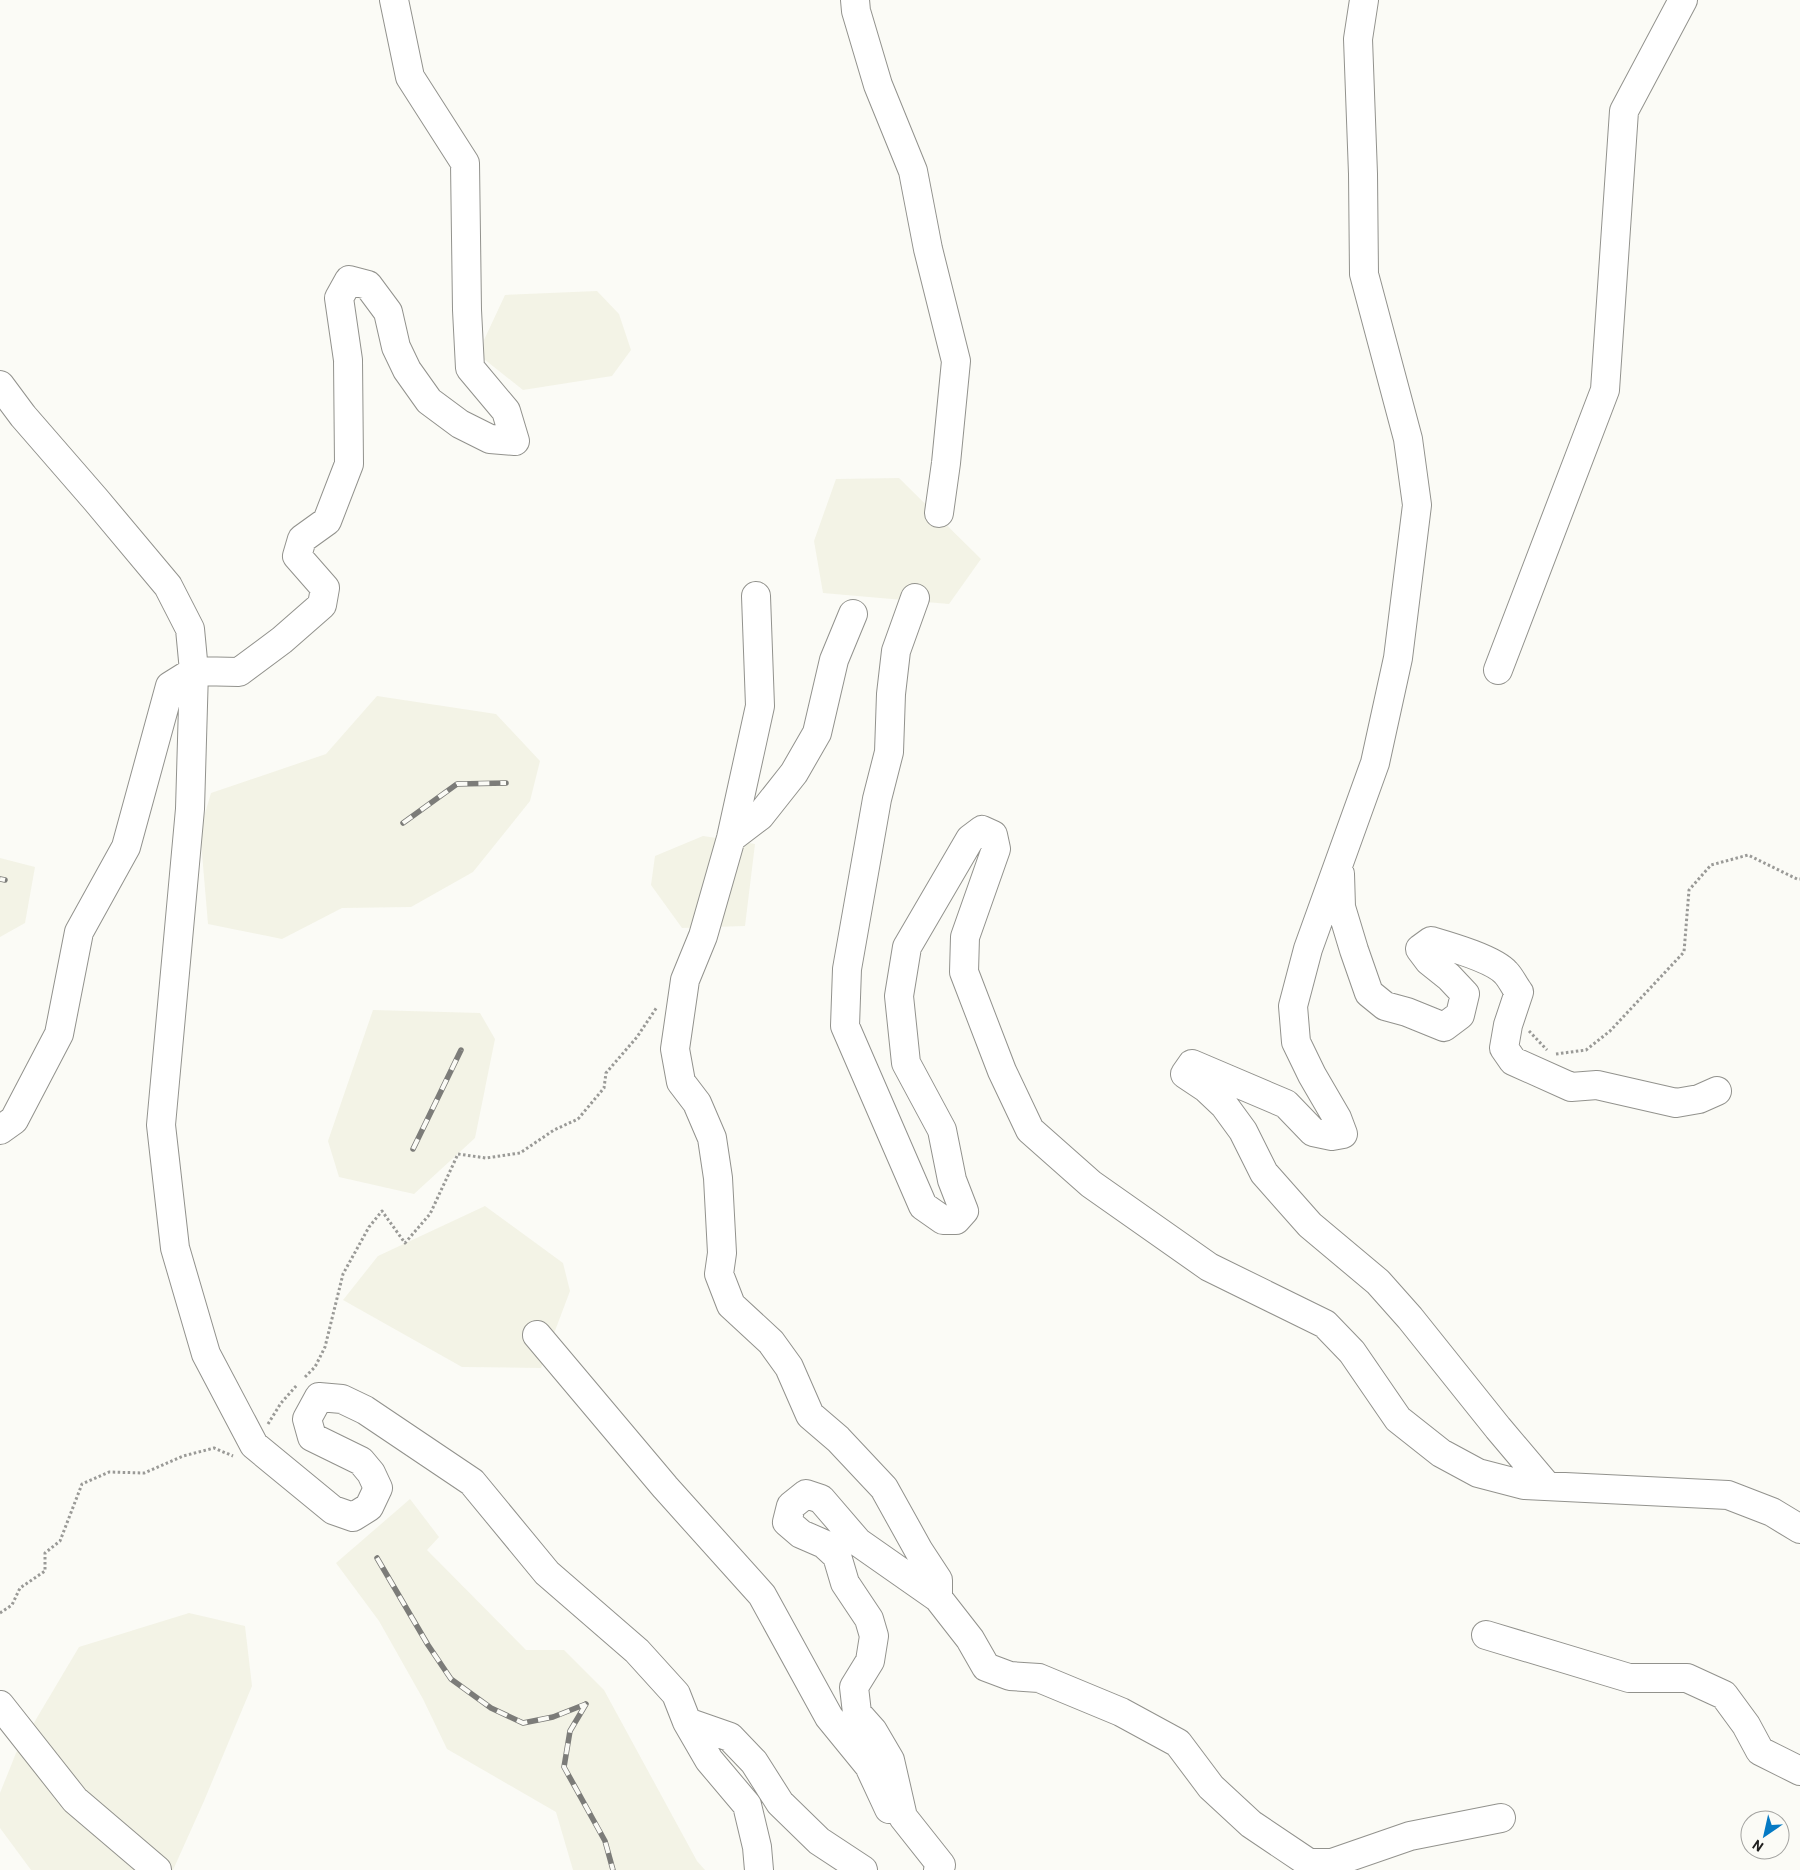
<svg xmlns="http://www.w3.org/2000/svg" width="1800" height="1870" viewBox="0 0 1800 1870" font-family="Barlow,sans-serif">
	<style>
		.built { fill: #f3f3e6 }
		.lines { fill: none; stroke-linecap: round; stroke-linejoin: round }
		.minor-casing { stroke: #92928d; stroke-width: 30 }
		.path { stroke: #9a9a97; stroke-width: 3; stroke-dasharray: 2.5 2.5; stroke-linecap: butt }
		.minor { stroke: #fff; stroke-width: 28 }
		.rail-casing { stroke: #7c7c79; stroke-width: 5.5 }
		.rail { stroke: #fbfbf6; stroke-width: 4; stroke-dasharray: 11; stroke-linecap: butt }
	</style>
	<rect width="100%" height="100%" fill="#fbfbf6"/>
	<!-- built -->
	<path class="built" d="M597 291 619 314 631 350 612 376 523 390 484 359V340L505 295Z
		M899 478 981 559 949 604 823 593 814 541 836 479Z
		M377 696 496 714 540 761 530 801 473 872 411 907 342 908 282 939 208 924 200 830 211 793 326 754Z
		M703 836 755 844 745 926 682 928 651 885 655 856Z
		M0 858 35 867 25 923 0 937Z
		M373 1010 480 1013 495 1039 475 1138 414 1194 339 1177 328 1141Z
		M485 1206 563 1263 570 1291 541 1368 462 1367 343 1300 378 1256Z
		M410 1499 439 1537 427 1550 526 1650H564L604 1690 697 1861 705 1870H573L556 1812 447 1749 423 1699 379 1621 336 1563Z
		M189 1613 245 1626 252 1686 204 1801 173 1870H31L0 1828V1793L16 1753 79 1647Z"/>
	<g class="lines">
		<defs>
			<path id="minor" d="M855 0 856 11 878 85 913 171 928 249 956 361 946 463 939 513
				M1364 0 1358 39 1363 174 1364 274 1408 439 1417 505 1398 658 1375 763 1308 949 1293 1006 1296 1042 1312 1075 1337 1118 1343 1134 1332 1136 1313 1132 1286 1104 1192 1064 1185 1074 1206 1088 1224 1105 1243 1131 1264 1173 1310 1225 1378 1282 1410 1318 1498 1428 1547 1486
				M0 385 23 416 96 500 168 586 190 629 194 671 190 809 161 1125 175 1248 206 1354 254 1445 333 1510 353 1517 369 1507 378 1488 371 1473 361 1461 312 1437 307 1419 319 1397 342 1399 365 1410 472 1482 547 1573 637 1651 676 1694 687 1722 730 1737 754 1762 780 1803 819 1841 863 1870
				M756 596 760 706 731 838 703 936 685 980 675 1049 681 1082 697 1103 712 1138 718 1178 722 1253 719 1274 731 1305 771 1342 789 1367 810 1415 838 1439 884 1488 919 1551 938 1580V1598L858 1542 821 1499 806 1494 791 1506 787 1522 801 1534 824 1544 837 1556 845 1583 869 1619 874 1636 870 1661 854 1687 857 1713 873 1731 890 1760 903 1817 941 1865 938 1870
				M915 598 896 651 891 694 889 752 877 799 847 969 845 1026 923 1206 943 1220H956L964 1211 952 1180 942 1130 906 1063 899 996 907 947 970 839 982 830 993 835 996 849 965 937 964 972 1002 1071 1030 1130 1091 1184 1209 1267 1325 1324 1352 1352 1398 1419 1441 1453 1478 1473 1524 1485 1728 1495 1772 1512 1800 1529
				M1498 670 1605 390 1624 111 1683 0
				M731 838 760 816 794 773 817 733 834 660 853 614
				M1340 874 1341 907 1354 950 1369 993 1385 1006 1407 1012 1444 1027 1460 1015 1465 994 1449 977 1429 961 1420 949 1431 941C1448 946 1494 959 1506 973 1511 978 1514 986 1519 992L1508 1025 1504 1048 1513 1061 1571 1087 1597 1085 1676 1103 1699 1099 1717 1091
				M0 1130 14 1120 59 1034 79 932 126 847 170 686 194 671 239 672 282 640 322 605 325 588 297 556 302 539 327 521 349 464 348 360 339 298 349 280 368 285 388 312 396 347 407 370 429 401 460 424 490 439 515 441 506 411 470 368 467 310 465 163 410 77 394 0
				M537 1335 665 1487 762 1595 829 1717 869 1766 889 1809
				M938 1598 970 1639 986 1667 1010 1676 1039 1678 1121 1712 1178 1743 1211 1787 1251 1824 1309 1863H1332L1410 1836 1501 1818
				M1486 1635 1629 1678H1687L1724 1695 1746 1725 1760 1751 1800 1771
				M0 1705 75 1800 157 1870
				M687 1722 709 1760 747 1805 757 1847 759 1870"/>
		</defs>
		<!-- minor casing -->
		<use href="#minor" class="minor-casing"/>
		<!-- path -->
		<path class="path" d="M1529 1031 1547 1050
			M1556 1054 1586 1050 1610 1031 1684 952 1689 890 1711 865 1748 855 1797 879H1800
			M305 1377 315 1367 325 1347 343 1274 369 1227 382 1211 405 1243 430 1214 458 1154 486 1158 520 1153 554 1130 578 1119 604 1088 606 1073 637 1037 657 1007
			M268 1424 281 1403 297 1385
			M0 1613 12 1605 20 1588 45 1571V1553L60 1541 82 1484 109 1472 144 1473 183 1456 214 1448 233 1456"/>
		<!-- minor -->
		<use href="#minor" class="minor"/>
		<defs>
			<path id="rail" d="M403 823 457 784 506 783
				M0 879 5 880
				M413 1149 461 1050
				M377 1558 428 1645 451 1679 491 1708 523 1723 553 1717 586 1704
				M586 1704 570 1731 564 1767 605 1841 613 1870"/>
		</defs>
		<!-- rail casing -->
		<use href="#rail" class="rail-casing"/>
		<!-- rail -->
		<use href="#rail" class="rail"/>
	</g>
	<!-- north arrow -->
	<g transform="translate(1765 1835) rotate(214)"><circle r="24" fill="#fbfbf6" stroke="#a3a3a0"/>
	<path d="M0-4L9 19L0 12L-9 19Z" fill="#057ac4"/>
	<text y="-8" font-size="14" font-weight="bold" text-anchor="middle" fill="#1f1f1e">N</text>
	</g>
</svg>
